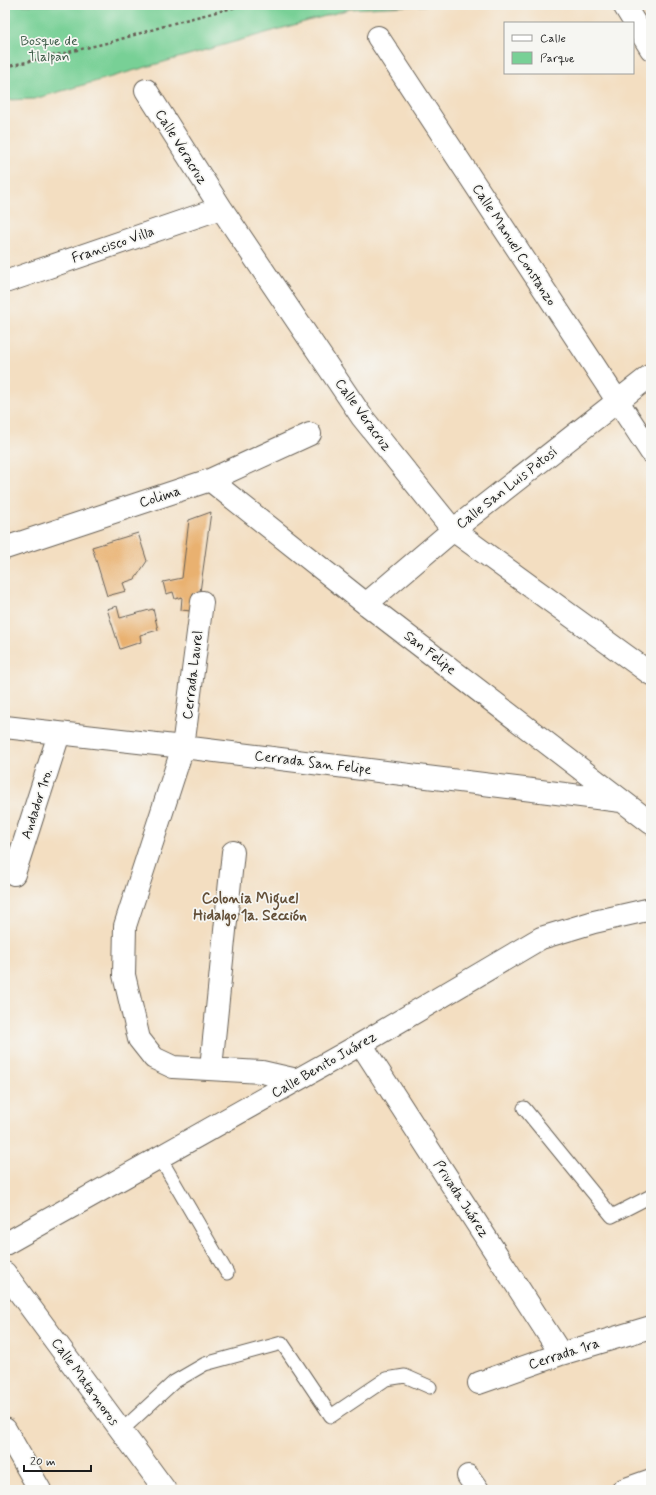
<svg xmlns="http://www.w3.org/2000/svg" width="656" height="1495" viewBox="0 0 656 1495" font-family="Mynerve,sans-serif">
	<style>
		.green { fill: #78d096; stroke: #4a7659 }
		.building { fill: #e9b170 }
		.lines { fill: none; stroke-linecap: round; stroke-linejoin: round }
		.service-casing { stroke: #676056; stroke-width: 15 }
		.minor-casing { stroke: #676056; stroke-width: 24 }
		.path { stroke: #676056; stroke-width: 2.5; stroke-dasharray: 3 3; stroke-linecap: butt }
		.service { stroke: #fff; stroke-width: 13 }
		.minor { stroke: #fff; stroke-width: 22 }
		.labels { text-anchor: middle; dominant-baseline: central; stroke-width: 3.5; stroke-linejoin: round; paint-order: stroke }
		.park-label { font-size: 14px; fill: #3c5b47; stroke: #f6f6f2 }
		.street-label { font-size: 14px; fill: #1c1c1c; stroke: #f6f6f2 }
		.neighbourhood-label { font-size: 15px; font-weight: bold; fill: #645039; stroke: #f6f6f2 }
	</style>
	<rect width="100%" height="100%" fill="#f6f6f2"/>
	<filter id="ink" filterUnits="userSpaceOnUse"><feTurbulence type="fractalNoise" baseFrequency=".025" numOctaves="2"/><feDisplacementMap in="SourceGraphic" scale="8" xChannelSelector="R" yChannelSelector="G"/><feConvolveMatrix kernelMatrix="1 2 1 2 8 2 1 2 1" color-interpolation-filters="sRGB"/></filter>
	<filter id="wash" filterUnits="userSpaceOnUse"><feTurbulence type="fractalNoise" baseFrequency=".012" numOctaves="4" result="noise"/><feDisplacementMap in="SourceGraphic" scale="16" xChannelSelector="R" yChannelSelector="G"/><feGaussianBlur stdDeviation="0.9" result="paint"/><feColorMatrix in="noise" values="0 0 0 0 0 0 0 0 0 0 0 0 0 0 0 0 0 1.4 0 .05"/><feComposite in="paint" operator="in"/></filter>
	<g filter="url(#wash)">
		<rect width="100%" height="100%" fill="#f3dec1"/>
		<!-- green -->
		<path class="green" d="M5 5H425L350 9 34 99 5 100Z"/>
		<g id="blocks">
			<!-- building -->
			<path class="building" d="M211 512 200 592 193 594 191 611 181 610 182 597 175 599 173 592 166 594 163 582 182 578 189 520Z
				M138 533 147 561 135 579 123 583 126 591 107 596 92 547Z
				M117 606 120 618 153 609 158 630 140 635 141 642 120 649 107 609Z"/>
		</g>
	</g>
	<g filter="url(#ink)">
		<use href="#blocks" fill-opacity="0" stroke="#676056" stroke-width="1"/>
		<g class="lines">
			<defs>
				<path id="service" d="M524 1108 612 1216 651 1196
					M160 1158 227 1273
					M121 1431 174 1382 205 1364 282 1343 331 1416 386 1379 405 1376 430 1387"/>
				<path id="minor" d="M625 7 651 49
					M378 37 651 452
					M146 90 221 208 362 417 453 530 651 674
					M5 282 221 208
					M210 480 366 604 651 823
					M5 548 210 480 310 434
					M202 602 183 747 125 926 124 975 139 1039 154 1058 173 1067 262 1072 297 1080
					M366 604 453 530 651 375
					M5 727 183 747 621 801
					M14 874 59 734
					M361 1044 561 1354
					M211 1068 233 852
					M5 1244 361 1044 541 938 594 922 651 909
					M5 1273 165 1490
					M479 1383 561 1354 651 1327
					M5 1429 40 1490
					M468 1476 478 1490
					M623 1490 651 1480"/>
			</defs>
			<!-- service casing -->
			<use href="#service" class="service-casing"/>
			<!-- minor casing -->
			<use href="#minor" class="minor-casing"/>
			<!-- path -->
			<path class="path" d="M5 67 111 42 181 21 244 5"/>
			<!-- service -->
			<use href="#service" class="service"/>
			<!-- minor -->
			<use href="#minor" class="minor"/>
		</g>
	</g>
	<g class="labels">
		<!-- park labels -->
		<g class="park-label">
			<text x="49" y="41">Bosque de<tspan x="49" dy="16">Tlalpan</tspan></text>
		</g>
		<!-- street labels -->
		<g class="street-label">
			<text transform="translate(181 147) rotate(58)">Calle Veracruz</text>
			<text transform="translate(113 245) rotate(-19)">Francisco Villa</text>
			<text transform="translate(514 245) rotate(57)">Calle Manuel Constanzo</text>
			<text transform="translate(363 415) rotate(54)">Calle Veracruz</text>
			<text transform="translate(507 488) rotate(-38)">Calle San Luis Potosí</text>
			<text transform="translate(160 497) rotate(-18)">Colima</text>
			<text transform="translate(430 653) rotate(38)">San Felipe</text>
			<text transform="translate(193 675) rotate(-83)">Cerrada Laurel</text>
			<text transform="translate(313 763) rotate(7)">Cerrada San Felipe</text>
			<text transform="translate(37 804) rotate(-72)">Andador 1ro.</text>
			<text transform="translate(324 1065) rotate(-30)">Calle Benito Juárez</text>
			<text transform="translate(461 1199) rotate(57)">Privada Juárez</text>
			<text transform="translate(564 1354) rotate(-18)">Cerrada 1ra</text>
			<text transform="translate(85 1382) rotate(54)">Calle Matamoros</text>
		</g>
		<!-- neighbourhood labels -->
		<g class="neighbourhood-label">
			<text x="250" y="899">Colonia Miguel<tspan x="250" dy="17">Hidalgo 1a. Sección</tspan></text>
		</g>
	</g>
	<!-- margin -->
	<rect width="656" height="1495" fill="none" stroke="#f6f6f2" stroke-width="20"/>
	<!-- legend -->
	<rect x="504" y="22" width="130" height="52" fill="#f6f6f2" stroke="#9f9f9c"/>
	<rect x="512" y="35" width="20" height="6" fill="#ffffff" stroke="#9f9f9c"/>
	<text x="540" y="42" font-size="12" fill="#1c1c1c">Calle</text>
	<rect x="512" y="52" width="20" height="12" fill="#78d096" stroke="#9f9f9c"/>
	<text x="540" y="62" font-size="12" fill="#1c1c1c">Parque</text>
	<!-- scale -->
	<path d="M24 1465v6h67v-6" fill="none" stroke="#1c1c1c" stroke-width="2"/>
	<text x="30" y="1465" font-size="12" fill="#1c1c1c" stroke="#f6f6f2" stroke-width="3" paint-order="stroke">20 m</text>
</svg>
